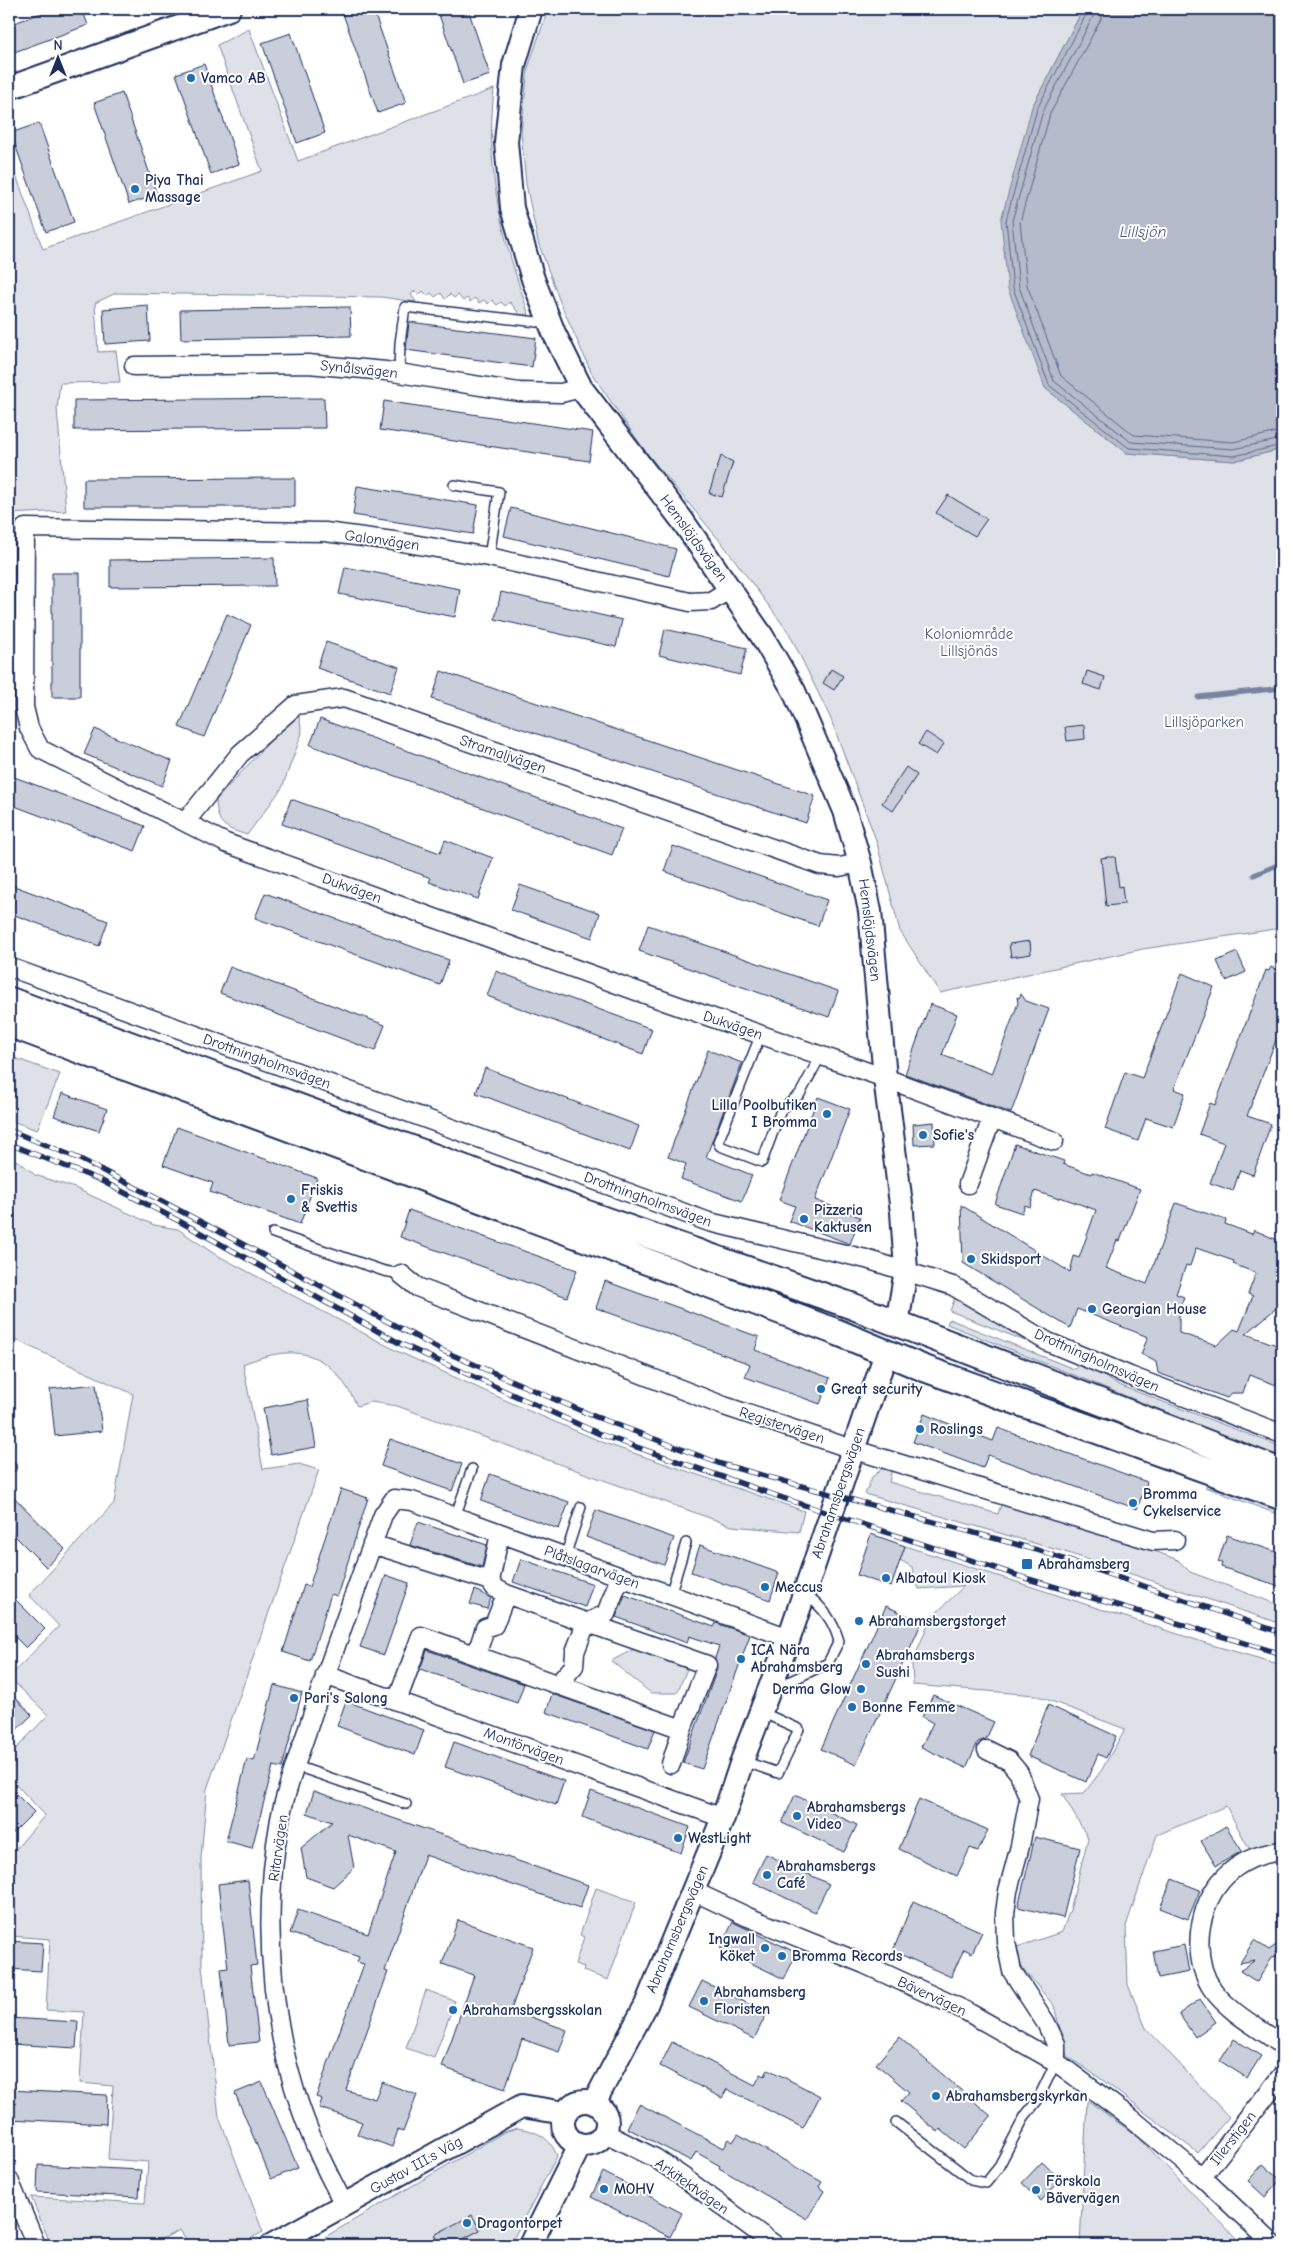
<svg xmlns="http://www.w3.org/2000/svg" width="1291" height="2254" viewBox="0 0 1291 2254" font-family="'Comic Neue',sans-serif">
	<style>
		.green { fill: #dee1e7; stroke: #7c88a2 }
		.water { fill: #b5bbca; stroke: #77839f }
		.lines { fill: none; stroke-linecap: round; stroke-linejoin: round }
		.shore { stroke: #596789; stroke-width: 1 }
		.stream { stroke: #77839f; stroke-width: 5 }
		.building { fill: #caceda; stroke: #1b2f5e; fill-rule: evenodd }
		.service-casing { stroke: #1b2f5e; stroke-width: 12 }
		.minor-casing { stroke: #1b2f5e; stroke-width: 21 }
		.tertiary-casing { stroke: #1b2f5e; stroke-width: 26 }
		.secondary-casing { stroke: #1b2f5e; stroke-width: 29 }
		.service { stroke: #fff; stroke-width: 9 }
		.minor { stroke: #fff; stroke-width: 18 }
		.tertiary { stroke: #fff; stroke-width: 22 }
		.secondary { stroke: #fff; stroke-width: 25 }
		.rail-casing { stroke: #1b2f5e; stroke-width: 5.5 }
		.rail { stroke: #fff; stroke-width: 4; stroke-dasharray: 11; stroke-linecap: butt }
		.poi-dot { fill: #1f6fb2; stroke: #fff; stroke-width: 2 }
		.labels { text-anchor: middle; dominant-baseline: central; stroke-width: 4; stroke-linejoin: round; paint-order: stroke }
		.poi-label { font-size: 15px; font-weight: bold; fill: #1b2f5e; stroke: #fff; text-anchor: start }
		.street-label { font-size: 15px; fill: #1b2f5e; stroke: #fff }
		.park-label { font-size: 15px; fill: #4c5c80; stroke: #fff }
		.water-label { font-size: 16px; font-style: italic; fill: #49597e; stroke: #fff }
	</style>
	<rect width="100%" height="100%" fill="#fff"/>
	<filter id="ink" filterUnits="userSpaceOnUse"><feTurbulence type="fractalNoise" baseFrequency=".02" numOctaves="2"/><feDisplacementMap in="SourceGraphic" scale="10" xChannelSelector="R" yChannelSelector="G"/><feConvolveMatrix kernelMatrix="1 2 1 2 8 2 1 2 1" color-interpolation-filters="sRGB"/></filter>
	<g filter="url(#ink)">
		<!-- green -->
		<path class="green" d="M548 9H1086L1081 13 1032 107 1045 388 1127 453 1234 461 1282 449V928L1143 949 940 993 900 931 876 840 830 717 789 633 725 547 645 451 592 374 560 302 538 242 526 184 521 132 528 68Z
			M249 29 298 161 494 89C485 175 502 235 529 315H520L510 302 505 306 501 302 497 305 492 300 488 304 484 300 479 303 475 298 470 302 467 298 463 301 458 295 454 298 450 294 445 299 441 293 435 297 431 293 427 296 423 291 419 295 415 291 411 294 416 302 381 297 116 293 95 303 98 352 116 351 120 382 60 383 57 409 66 511 9 514V156L43 249 262 171 217 45Z
			M299 716 302 733 282 788 247 835C224 828 217 825 216 800L282 728Z
			M9 1056 60 1074 37 1130 9 1120Z
			M9 1158 20 1162 35 1175 75 1188 154 1225 178 1229 213 1253 397 1351 527 1410 607 1444 804 1511 799 1532 732 1526 397 1406 371 1402 357 1406C331 1351 298 1342 243 1364L263 1469 299 1464 319 1470 207 1789 201 1858 202 1966 219 2117 263 2232 239 2245H190L180 2230 150 2245H51L31 2197 145 2203 148 2162 108 2159 113 2086 80 2083 84 2012 46 2010 50 1939 9 1936V1857L45 1815 9 1777V1756L48 1715 9 1677 59 1626 29 1595 114 1503 133 1394 9 1337Z
			M957 1292 1025 1341 950 1311Z
			M949 1319 1074 1369 1081 1364 1119 1385 1282 1447V1459L947 1324Z
			M883 1468 892 1469 889 1482 998 1514 1002 1502 1147 1548 1178 1560 1190 1572 1282 1606V1624L1068 1553 865 1494 872 1477Z
			M1205 1487 1247 1494 1282 1507V1516Z
			M905 1546 1212 1645 1282 1665V1844L1250 1850 1226 1806 1157 1835 1126 1926 1128 1985 1146 2028 1229 2117 1198 2153 1101 2079 1067 2056 1054 2006 1015 1959 1014 1948 1062 1932 1070 1910 1088 1838 1062 1794 1084 1793 1101 1771 1125 1729 1035 1695 913 1685 912 1664 930 1619 964 1586 919 1589 912 1567 900 1560Z
			M636 1648 687 1669 677 1693H651L611 1661Z
			M596 1888 636 1902 608 1980 583 1971 584 1967 575 1964 584 1937 580 1935Z
			M426 1990 455 2001 434 2058 406 2048Z
			M1087 2100 1138 2137 1243 2245H1080Z
			M517 2128C537 2131 550 2137 557 2156L510 2245H343L325 2237 504 2132Z"/>
		<!-- water -->
		<path class="water" d="M1086 9H1282V449L1234 461 1127 453 1045 388 1008 289 1001 220 1032 107 1081 13Z"/>
		<g class="lines">
			<!-- shore -->
			<path class="shore" d="M1089 9 1037 109 1006 220 1013 288 1049 385 1129 448 1234 456 1282 445
				M1095 9 1094 15 1043 111 1012 221 1019 287 1054 381 1131 442 1233 449 1282 439
				M1103 9 1101 19 1050 114 1020 222 1027 285 1061 376 1134 435 1233 442 1282 431"/>
			<!-- stream -->
			<path class="stream" d="M1198 697 1282 688
				M1254 875 1282 863"/>
		</g>
		<!-- building -->
		<path class="building" d="M52 9H82L88 25 9 54V25Z
			M357 9H373L406 103 378 113 343 14Z
			M437 9H468L490 75 463 84Z
			M291 33 325 133 297 143 262 43Z
			M204 64 239 164 211 174 176 74Z
			M122 93 157 195 129 204 94 103Z
			M39 123 74 222 46 232 11 133Z
			M148 305 150 341 105 344 103 309Z
			M350 307 351 336 181 339 180 310Z
			M409 322 536 338 532 367 406 350Z
			M324 398 325 428 74 430V400Z
			M384 401 593 432 589 461 380 430Z
			M721 456 733 462 722 497 709 493Z
			M295 478V507H84V479Z
			M357 486 478 505 473 534 353 515Z
			M948 495 987 519 975 536 936 513Z
			M511 508 676 549 669 576 504 536Z
			M274 558 275 586 110 587V560Z
			M345 567 460 589 455 617 339 594Z
			M52 573H80V697H52Z
			M501 592 622 620 616 647 495 619Z
			M227 614 251 625 204 737 179 727Z
			M665 629 747 648 740 675 659 655Z
			M326 642 399 667 390 693 317 668Z
			M831 669 843 676 834 690 823 683Z
			M441 671 815 796 806 823 432 699Z
			M1087 671 1105 677 1101 690 1083 684Z
			M320 719 622 829 612 855 310 745Z
			M1084 725 1085 739 1067 741 1065 727Z
			M95 729 172 761 162 786 84 754Z
			M926 732 944 744 936 755 918 744Z
			M906 767 917 775 893 811 882 803Z
			M9 775 145 826 135 851 9 804Z
			M291 799 440 853 445 840 493 858 478 899 429 882 431 878 282 824Z
			M673 846 827 900 818 926 664 871Z
			M1108 857H1115L1119 887 1122 886 1124 904 1106 906 1101 858Z
			M9 884 108 921 99 946 9 913Z
			M520 885 600 913 592 938 511 910Z
			M265 893 449 960 440 985 255 918Z
			M648 925 838 991 829 1017 639 951Z
			M1030 941 1031 954 1011 957 1009 944Z
			M1237 952 1246 972 1226 981 1217 961Z
			M230 967 385 1025 375 1051 220 993Z
			M1271 967 1282 972V1024L1247 1116 1271 1124 1253 1175 1240 1170 1233 1191 1210 1183 1224 1143 1199 1134 1210 1103 1215 1105 1266 970 1269 971Z
			M496 971 652 1029 643 1054 487 996Z
			M1182 973 1214 987 1174 1089 1185 1093 1173 1127 1146 1118 1138 1141 1105 1129 1125 1072 1142 1078Z
			M1021 994 1026 1001 1049 1009 1011 1113 905 1074 930 1004 957 1014 942 1055 992 1074 1018 1003 1017 997 1019 998Z
			M708 1050 742 1063 706 1157 752 1175 742 1201 681 1179 686 1164 668 1157Z
			M485 1068 639 1126 630 1151 476 1093Z
			M62 1093 107 1109 99 1131 54 1116Z
			M818 1097 850 1109 815 1200 860 1217 850 1244 789 1221 795 1206 779 1200Z
			M934 1122 935 1144 914 1145 913 1124Z
			M177 1127 317 1178 300 1224 210 1192 213 1183 163 1165Z
			M1015 1144 1064 1161 1063 1164 1091 1174 1092 1172 1140 1189 1120 1241 1117 1240 1106 1268 1147 1284 1176 1203 1226 1220 1225 1224 1252 1234 1254 1230 1282 1242V1303L1246 1334 1282 1347V1387L1249 1375 1243 1393H1232L1227 1398 1158 1373 1156 1362 1141 1354 1148 1337 1077 1309 1070 1328 963 1263 961 1205 1070 1272 1074 1256 1079 1258 1096 1210 1060 1197 1059 1199 1035 1191 1030 1207 1025 1205 1022 1213 995 1204ZM1196 1248 1234 1261 1233 1264 1256 1273 1248 1294 1253 1296 1239 1331 1234 1329 1217 1345 1179 1333V1310L1184 1297 1176 1294 1186 1265 1190 1266Z
			M409 1210 577 1270 567 1297 400 1237Z
			M605 1281 759 1337 755 1350 830 1378 820 1404 745 1377 750 1364 596 1308Z
			M96 1384 102 1431 55 1436 50 1389Z
			M308 1400 316 1447 271 1455 263 1408Z
			M924 1414 993 1441 998 1428 1147 1482 1137 1509 988 1455 983 1468 913 1442Z
			M390 1439 462 1464 452 1491 381 1466Z
			M490 1474 569 1502 559 1529 481 1501Z
			M341 1489 368 1498 337 1596 331 1594 310 1661 283 1652 304 1585 309 1587Z
			M9 1492 65 1549 46 1567 9 1530Z
			M596 1510 674 1538 664 1565 586 1537Z
			M418 1522 487 1545 482 1567 410 1545Z
			M871 1534 905 1546 891 1587 857 1575Z
			M1227 1535 1282 1554V1587L1221 1567 1222 1563 1218 1562Z
			M700 1545 779 1573 770 1600 691 1572Z
			M521 1559 593 1584 585 1607 513 1582Z
			M386 1575 409 1583 384 1655 360 1647Z
			M475 1590 491 1598 487 1609 470 1604Z
			M9 1593 45 1629 26 1648 9 1631Z
			M625 1595 714 1627 716 1623 750 1635 702 1769 683 1763 717 1669 715 1658 719 1646 689 1636 687 1643 616 1617Z
			M886 1606 922 1622 856 1765 821 1749Z
			M427 1650 524 1684 517 1703 420 1669Z
			M274 1685 302 1693 282 1768 273 1766 252 1848 226 1841 247 1759 254 1761Z
			M9 1691 32 1715 9 1737Z
			M552 1694 655 1730 648 1749 546 1712Z
			M933 1695 994 1722 986 1739 978 1742 966 1768 921 1747 933 1723 922 1717Z
			M346 1701 424 1730 415 1755 337 1726Z
			M1048 1705 1116 1736 1106 1758 1098 1754 1086 1782 1028 1756Z
			M454 1742 564 1781 556 1805 445 1767Z
			M9 1787 34 1812 9 1837Z
			M314 1791 588 1885 580 1908 425 1855 385 1971 388 1972 346 2090 375 2099 382 2082 417 2095 403 2132 398 2130 392 2147 357 2134 362 2122 319 2108 322 2099 316 2097 364 1964 357 1962 359 1957 290 1933 298 1910 368 1934 396 1852 348 1835 354 1868 333 1887 306 1877 301 1848 332 1822 307 1813Z
			M591 1791 690 1827 681 1853 582 1817Z
			M795 1795 857 1825 844 1852 782 1823Z
			M919 1799 988 1830 978 1851 970 1848 957 1876 899 1849Z
			M1226 1826 1242 1851 1216 1866 1201 1841Z
			M1035 1837 1080 1848 1063 1918 1018 1907Z
			M766 1854 829 1884 815 1912 753 1882Z
			M1172 1879 1200 1890 1188 1919 1160 1908Z
			M248 1880 257 1965 250 1966 259 2042 229 2045 221 1969 228 1968 218 1884Z
			M913 1901 982 1932 972 1953 964 1949 951 1977 893 1951Z
			M458 1920 533 1947 511 2010 567 2030 559 2052 522 2039 505 2089 442 2067 474 1975 442 1964Z
			M733 1922 797 1953 784 1979 720 1948Z
			M1254 1940 1269 1950 1282 1941 1275 1953 1279 1956 1272 1957 1257 1982 1240 1971 1255 1960 1240 1963Z
			M9 1941 43 1943 41 1971 9 1969Z
			M1184 1945 1189 1972 1158 1978 1153 1951Z
			M702 1981 767 2013 754 2039 689 2007Z
			M1200 1999 1216 2022 1195 2037 1179 2014Z
			M9 2018 78 2022 76 2048 9 2044Z
			M899 2037 991 2116 964 2149 940 2129 938 2132 901 2101 909 2092 876 2064Z
			M1234 2039 1261 2056 1247 2078 1220 2061Z
			M672 2042 755 2085 761 2074 765 2076 768 2069 820 2096 803 2128 727 2089 722 2098 660 2066Z
			M262 2082 298 2168 271 2179 235 2093Z
			M9 2090 107 2095 106 2124 9 2119Z
			M639 2104 724 2148 729 2139 733 2142 738 2134 822 2182 819 2187 824 2191 807 2219 719 2168 720 2166 696 2152 691 2161 627 2128Z
			M1042 2162 1061 2180 1041 2201 1022 2183Z
			M1263 2164 1281 2180 1265 2197 1248 2181Z
			M38 2165 141 2170 139 2197 37 2192Z
			M603 2172 682 2213 670 2237 591 2197Z
			M472 2215 480 2230 452 2245H440L434 2235Z"/>
		<g class="lines">
			<defs>
				<path id="service" d="M399 373 400 343 405 307 537 322 548 318
					M454 485 499 492 489 557
					M761 1034 718 1142 720 1146 762 1162 781 1110 800 1094 821 1055
					M273 1233 384 1271 401 1274
					M9 1468 11 1467
					M455 1517 472 1469
					M565 1557 581 1507
					M670 1595 686 1543
					M774 1689 828 1663 839 1641C833 1620 823 1608 806 1594
					M743 1761 778 1773 799 1729 761 1712
					M296 1766 406 1804
					M896 2122 971 2180 986 2183 998 2168 1025 2116 1037 2101 1056 2062"/>
				<path id="minor" d="M134 366 308 364 386 371 519 392 561 393 581 388
					M730 589 711 601 690 602 489 557 401 542 325 532 25 528 24 707 29 728 40 749 226 843 670 1003 885 1078 1054 1141
					M186 821 240 754 296 705 344 698 820 865 839 867 860 863
					M9 967 709 1222 866 1259 953 1286 1048 1342 1130 1376 1282 1434
					M968 1184 992 1118
					M401 1274 417 1287 724 1406 852 1449 1153 1541 1175 1540
					M500 1533 490 1581 495 1588 506 1594 707 1665 682 1729
					M372 1544 490 1581
					M476 1656 485 1628 494 1625 506 1594
					M325 1675 723 1818
					M557 1685 574 1666 575 1652 586 1623 606 1614 620 1577
					M397 1701 421 1636 682 1729 671 1764
					M987 1750 1009 1761 1019 1773 1029 1799 1020 1846 1008 1891 1005 1913 1006 1942 1012 1971 1046 2023 1056 2044V2062
					M1282 1851C1235 1856 1206 1886 1200 1932 1198 1952 1201 1973 1213 1990 1230 2013 1259 2028 1282 2045
					M693 1891 748 1917 864 1964 964 2010 1056 2062 1131 2118 1202 2177 1274 2245
					M605 2133 655 2158 683 2177 775 2245
					M1202 2177 1282 2075
					M9 2180 36 2245
					M344 2205C335 2186 324 2167 316 2147 271 2045 260 1928 280 1819 286 1788 298 1758 308 1728 331 1657 357 1586 383 1515L394 1499 412 1501 789 1638"/>
				<path id="tertiary" d="M531 9 514 65 506 142 512 208 533 279 554 333 581 388 682 520 762 636 794 691 845 811 860 863 870 911 885 1078 902 1212 906 1270 897 1324
					M9 88 229 9
					M563 2123a22 22 0 1 1 44 0a22 22 0 1 1-44 0Z
					M594 2103 646 2005 723 1818 742 1761 789 1638 886 1353
					M272 2245 522 2106 565 2113
					M530 2245 580 2145"/>
				<path id="secondary" d="M9 1000 605 1220 852 1306 1282 1472
					M9 1024 839 1333 923 1368 1282 1497"/>
			</defs>
			<!-- service casing -->
			<use href="#service" class="service-casing"/>
			<!-- minor casing -->
			<use href="#minor" class="minor-casing"/>
			<!-- tertiary casing -->
			<use href="#tertiary" class="tertiary-casing"/>
			<!-- secondary casing -->
			<use href="#secondary" class="secondary-casing"/>
			<!-- service -->
			<use href="#service" class="service"/>
			<!-- minor -->
			<use href="#minor" class="minor"/>
			<!-- tertiary -->
			<use href="#tertiary" class="tertiary"/>
			<!-- secondary -->
			<use href="#secondary" class="secondary"/>
			<defs>
				<path id="rail" d="M9 1130 80 1159 158 1199 441 1350 591 1415 721 1464 1037 1550 1282 1633
					M9 1144 100 1180 179 1221 401 1344 602 1435 783 1498 1025 1578 1282 1654"/>
			</defs>
			<!-- rail casing -->
			<use href="#rail" class="rail-casing"/>
			<!-- rail -->
			<use href="#rail" class="rail"/>
		</g>
	</g>
	<!-- markers -->
	<g class="poi-dot">
		<circle cx="191" cy="78" r="5"/>
		<circle cx="135" cy="189" r="5"/>
		<circle cx="827" cy="1114" r="5"/>
		<circle cx="923" cy="1135" r="5"/>
		<circle cx="291" cy="1199" r="5"/>
		<circle cx="804" cy="1219" r="5"/>
		<circle cx="971" cy="1259" r="5"/>
		<circle cx="1092" cy="1309" r="5"/>
		<circle cx="821" cy="1389" r="5"/>
		<circle cx="920" cy="1429" r="5"/>
		<circle cx="1133" cy="1503" r="5"/>
		<rect x="1021" y="1558" width="12" height="12" rx="2.5"/>
		<circle cx="886" cy="1578" r="5"/>
		<circle cx="765" cy="1587" r="5"/>
		<circle cx="859" cy="1621" r="5"/>
		<circle cx="741" cy="1659" r="5"/>
		<circle cx="866" cy="1664" r="5"/>
		<circle cx="861" cy="1689" r="5"/>
		<circle cx="294" cy="1698" r="5"/>
		<circle cx="852" cy="1707" r="5"/>
		<circle cx="797" cy="1816" r="5"/>
		<circle cx="678" cy="1838" r="5"/>
		<circle cx="767" cy="1875" r="5"/>
		<circle cx="765" cy="1948" r="5"/>
		<circle cx="782" cy="1956" r="5"/>
		<circle cx="704" cy="2001" r="5"/>
		<circle cx="453" cy="2010" r="5"/>
		<circle cx="936" cy="2096" r="5"/>
		<circle cx="604" cy="2189" r="5"/>
		<circle cx="1036" cy="2190" r="5"/>
		<circle cx="467" cy="2223" r="5"/>
	</g>
	<g class="labels">
		<!-- poi labels -->
		<g class="poi-label">
			<text x="201" y="78">Vamco AB</text>
			<text x="145" y="180">Piya Thai<tspan x="145" dy="17">Massage</tspan></text>
			<text x="817" y="1105" text-anchor="end">Lilla Poolbutiken<tspan x="817" dy="17">I Bromma</tspan></text>
			<text x="933" y="1135">Sofie's</text>
			<text x="301" y="1190">Friskis<tspan x="301" dy="17">&amp; Svettis</tspan></text>
			<text x="814" y="1210">Pizzeria<tspan x="814" dy="17">Kaktusen</tspan></text>
			<text x="981" y="1259">Skidsport</text>
			<text x="1102" y="1309">Georgian House</text>
			<text x="831" y="1389">Great security</text>
			<text x="930" y="1429">Roslings</text>
			<text x="1143" y="1494">Bromma<tspan x="1143" dy="17">Cykelservice</tspan></text>
			<text x="1038" y="1564">Abrahamsberg</text>
			<text x="896" y="1578">Albatoul Kiosk</text>
			<text x="775" y="1587">Meccus</text>
			<text x="869" y="1621">Abrahamsbergstorget</text>
			<text x="751" y="1650">ICA Nära<tspan x="751" dy="17">Abrahamsberg</tspan></text>
			<text x="876" y="1655">Abrahamsbergs<tspan x="876" dy="17">Sushi</tspan></text>
			<text x="851" y="1689" text-anchor="end">Derma Glow</text>
			<text x="304" y="1698">Pari's Salong</text>
			<text x="862" y="1707">Bonne Femme</text>
			<text x="807" y="1807">Abrahamsbergs<tspan x="807" dy="17">Video</tspan></text>
			<text x="688" y="1838">WestLight</text>
			<text x="777" y="1866">Abrahamsbergs<tspan x="777" dy="17">Café</tspan></text>
			<text x="755" y="1939" text-anchor="end">Ingwall<tspan x="755" dy="17">Köket</tspan></text>
			<text x="792" y="1956">Bromma Records</text>
			<text x="714" y="1992">Abrahamsberg<tspan x="714" dy="17">Floristen</tspan></text>
			<text x="463" y="2010">Abrahamsbergsskolan</text>
			<text x="946" y="2096">Abrahamsbergskyrkan</text>
			<text x="1046" y="2181">Förskola<tspan x="1046" dy="17">Bävervägen</tspan></text>
			<text x="614" y="2189">MOHV</text>
			<text x="477" y="2223">Dragontorpet</text>
		</g>
		<!-- street labels -->
		<g class="street-label">
			<text transform="translate(359 369) rotate(6)">Synålsvägen</text>
			<text transform="translate(694 538) rotate(54)">Hemslöjdsvägen</text>
			<text transform="translate(382 540) rotate(8)">Galonvägen</text>
			<text transform="translate(503 754) rotate(19)">Stramaljvägen</text>
			<text transform="translate(352 888) rotate(20)">Dukvägen</text>
			<text transform="translate(870 930) rotate(83)">Hemslöjdsvägen</text>
			<text transform="translate(733 1025) rotate(19)">Dukvägen</text>
			<text transform="translate(267 1061) rotate(20)">Drottningholmsvägen</text>
			<text transform="translate(648 1199) rotate(20)">Drottningholmsvägen</text>
			<text transform="translate(1097 1360) rotate(24)">Drottningholmsvägen</text>
			<text transform="translate(782 1425) rotate(18)">Registervägen</text>
			<text transform="translate(838 1493) rotate(-71)">Abrahamsbergsvägen</text>
			<text transform="translate(592 1567) rotate(20)">Plåtslagarvägen</text>
			<text transform="translate(524 1746) rotate(20)">Montörvägen</text>
			<text transform="translate(278 1848) rotate(-82)">Ritarvägen</text>
			<text transform="translate(677 1929) rotate(-67)">Abrahamsbergsvägen</text>
			<text transform="translate(932 1996) rotate(25)">Bävervägen</text>
			<text transform="translate(1233 2138) rotate(-52)">Illerstigen</text>
			<text transform="translate(416 2165) rotate(-29)">Gustav III:s Väg</text>
			<text transform="translate(692 2186) rotate(35)">Arkitektvägen</text>
		</g>
		<!-- park labels -->
		<g class="park-label">
			<text x="969" y="634">Koloniområde<tspan x="969" dy="17">Lillsjönäs</tspan></text>
			<text x="1204" y="722">Lillsjöparken</text>
		</g>
		<!-- water labels -->
		<g class="water-label">
			<text x="1143" y="232">Lillsjön</text>
		</g>
	</g>
	<!-- margin -->
	<rect width="1291" height="2254" fill="none" stroke="#fff" stroke-width="30"/>
	<rect x="15" y="15" width="1261" height="2224" fill="none" stroke="#1b2f5e" stroke-width="2" filter="url(#ink)"/>
	<!-- north arrow -->
	<g transform="translate(58 58)" stroke="#ffffff" stroke-width="4" paint-order="stroke">
	<path d="M0-4L9 19L0 12L-9 19Z" fill="#1b2f5e"/>
	<text y="-8" font-size="14" font-weight="bold" text-anchor="middle" fill="#1b2f5e">N</text>
	</g>
</svg>
